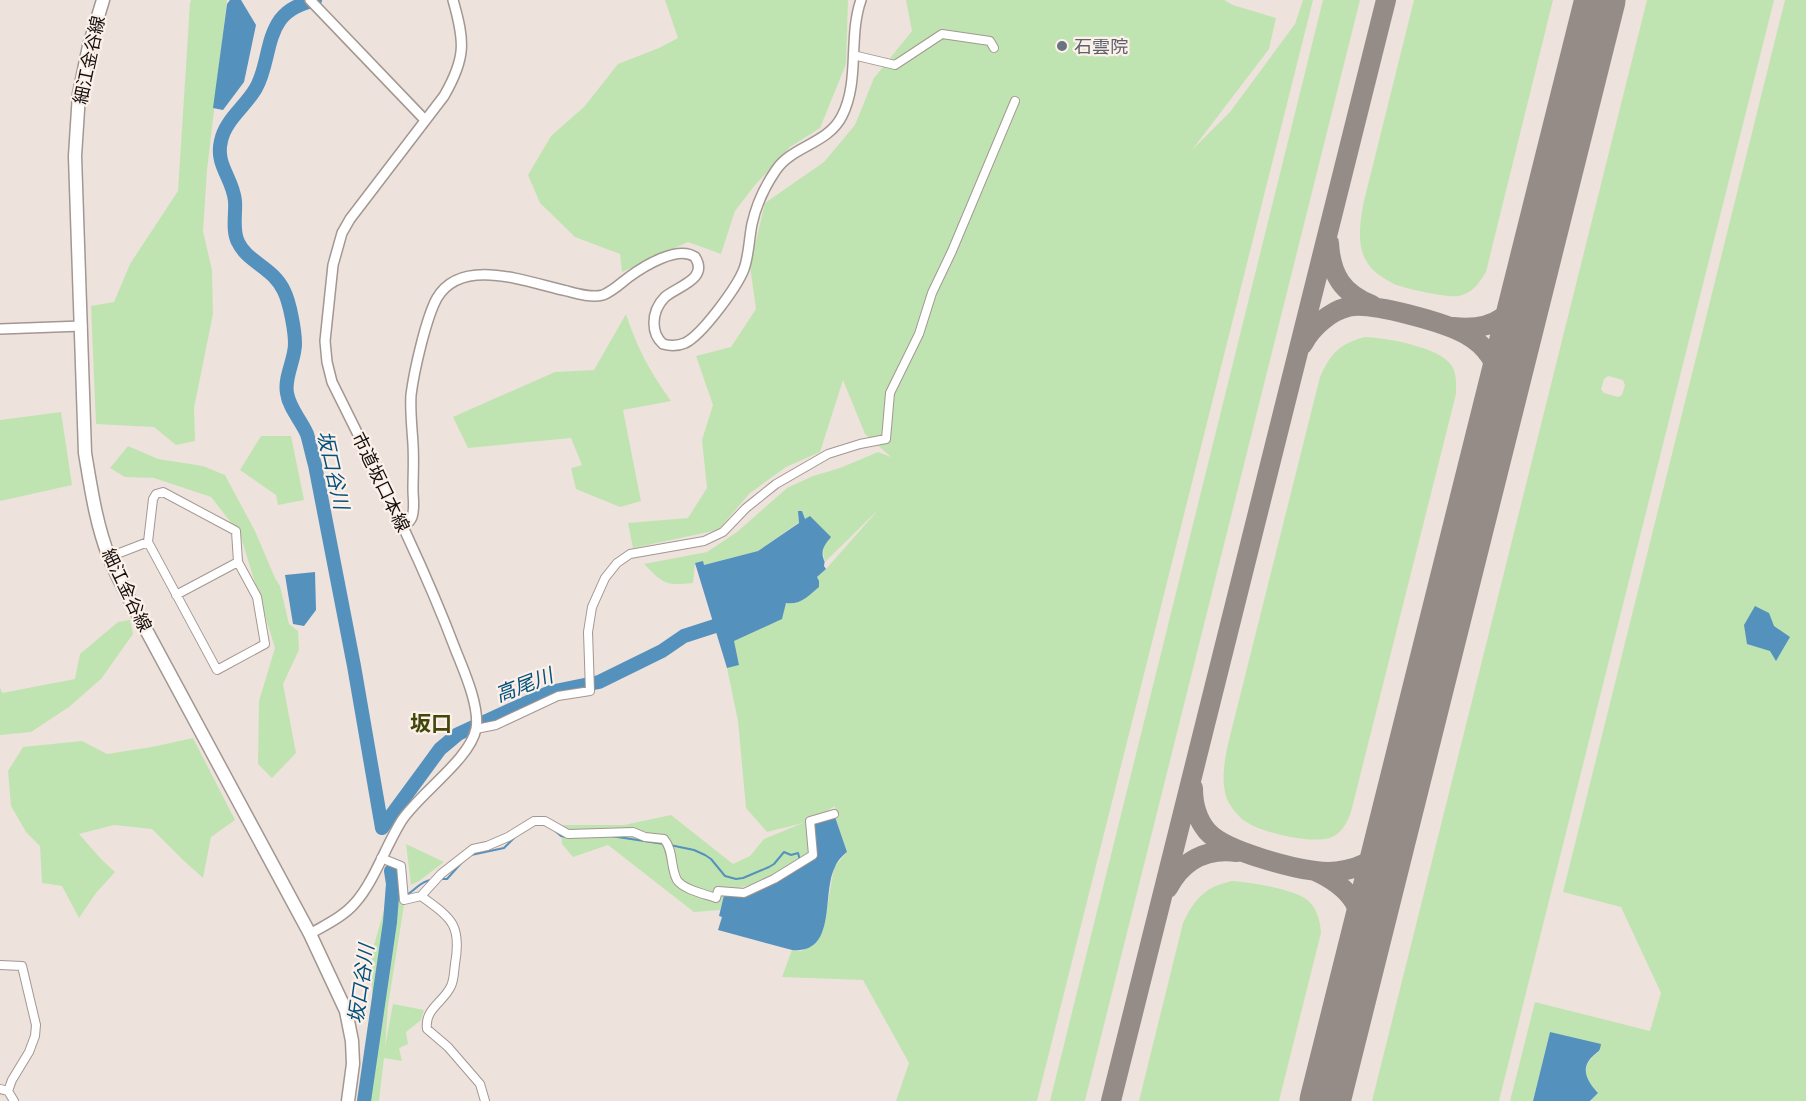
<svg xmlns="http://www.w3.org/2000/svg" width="1806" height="1101" viewBox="0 0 1806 1101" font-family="Raleway,'Noto Sans JP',sans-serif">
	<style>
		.green { fill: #c0e4b1; fill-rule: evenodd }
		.water { fill: #5491bd }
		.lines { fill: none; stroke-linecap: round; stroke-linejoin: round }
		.stream { stroke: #5491bd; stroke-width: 2 }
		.river { stroke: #5491bd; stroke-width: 14 }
		.taxiway { stroke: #958c88; stroke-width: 20 }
		.runway { stroke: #958c88; stroke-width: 51 }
		.minor-casing { stroke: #a39792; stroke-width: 10 }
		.tertiary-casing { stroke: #a39792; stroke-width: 12 }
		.primary-casing { stroke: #a39792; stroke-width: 15 }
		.minor { stroke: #fff; stroke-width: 8 }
		.tertiary { stroke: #fff; stroke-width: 9 }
		.primary { stroke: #fff; stroke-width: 12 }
		.worship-dot { fill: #6b7280; stroke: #fcf0e9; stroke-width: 2 }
		.labels { text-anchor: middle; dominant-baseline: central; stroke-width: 4.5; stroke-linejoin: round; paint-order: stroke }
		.worship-label { font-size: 18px; fill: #5b616d; stroke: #fcf0e9; text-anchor: start }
		.street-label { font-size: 18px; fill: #130f0d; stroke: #fcf0e9 }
		.water-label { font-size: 20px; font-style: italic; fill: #02527d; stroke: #fcf0e9 }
		.quarter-label { font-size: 21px; font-weight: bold; fill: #3f470b; stroke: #fcf0e9 }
	</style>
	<rect width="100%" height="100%" fill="#eee2dc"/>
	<!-- green -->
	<path class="green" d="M191 0H227L207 170 203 231 212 270 213 314 194 408 195 441 176 445 154 427 96 424 91 306 114 302 130 264 178 191 190 3Z
		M665 0H848L846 64 820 128 790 147 755 185 735 211 721 254 688 242 622 272 620 254 575 237 540 203 528 175 551 136 584 107 618 64 659 48 678 38Z
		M906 0H1224L1233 5 1276 18 1269 49 1192 150 1230 112 1295 24 1303 0H1313L1037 1101H896L909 1063 863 980 782 977 792 950 802 951 823 931 834 867 847 852 834 814 835 806 810 821 808 858 774 879 726 891 720 910 694 912 608 845 573 857 562 844 561 825H624L671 815 733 864 750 856 764 839 803 823 767 832 746 808 738 721 727 668 739 664 733 641 781 619 786 603C800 605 808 596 818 587L819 581 816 577 826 569 879 509 825 562 823 552 824 547 804 519 802 511H798L799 522 758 551 704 565 695 563 693 583C665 586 664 584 644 564L707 552 737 532 787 488 813 476 840 468 878 452 891 457 865 434 843 380 820 452 786 467 750 493 718 530 633 548 628 523 688 518 707 488 702 440 713 405 696 356 731 347 756 309 750 266 765 203 824 162 855 125 874 78 912 31Z
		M1323 0H1360L1085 1101H1050Z
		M1414 0H1553L1486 272C1479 283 1473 293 1459 296 1447 298 1406 289 1394 284 1385 279 1374 273 1368 264 1356 246 1360 225 1363 205Z
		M1647 0H1774L1499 1101H1372ZM1608 376 1623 380 1625 385 1622 395 1618 397 1604 393 1601 389 1604 379Z
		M1785 0H1806V1101H1592L1591 1100 1598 1093C1583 1077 1580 1065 1599 1052L1550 1032 1533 1101H1510L1535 1002 1650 1031 1661 993 1621 907 1563 892Z
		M626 314C636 346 651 374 671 401L623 410 641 501 620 507 576 489 571 468 582 465 571 438 468 448 453 417 555 372 594 370Z
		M1365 337C1387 338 1440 347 1452 366 1457 375 1456 384 1456 394L1351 812C1347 822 1343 832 1332 837 1314 845 1264 833 1248 823 1239 818 1231 808 1227 799 1221 782 1224 765 1227 748L1320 377C1331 353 1339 344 1365 337Z
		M61 412 72 485 0 501V420Z
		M261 436H291L304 500 278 505 276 495 240 470Z
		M128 446 158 459 203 466 225 475 255 531 275 578 280 586 289 624 298 631 299 650 283 684 296 753 272 778 258 764 259 701 275 648 240 534 211 497 154 478 125 477 110 468Z
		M130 620 133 634 101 679 69 707 31 732 0 735V687L2 693 75 679 80 654 118 622Z
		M193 738 235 820 211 837 203 878 182 859 152 829 114 825 79 834 102 860 115 872 96 893 79 918 62 886 42 883 40 846 26 832 11 806 8 771 23 747 82 741 107 754 152 747Z
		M406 844 444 862 419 881 411 885Z
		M398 872 404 905 388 1006 385 1047 393 1004 424 1010 421 1020 406 1032 408 1044 399 1048 402 1061 384 1058 379 1101H358L372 1004V952L385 907 390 875Z
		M1232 881C1250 882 1291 889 1306 899 1317 907 1320 920 1321 933L1279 1101H1139L1183 923C1195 898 1205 887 1232 881Z"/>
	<!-- water -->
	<path class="water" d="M230 0H241L256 25 244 82 223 110 213 108 227 4Z
		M798 511H802L805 519 810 516 831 537C826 543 821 549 823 557 825 565 825 558 824 566L826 569 817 577 819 581V587C808 596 801 605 786 603L782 619 734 641 739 665 727 668 695 563 703 561 704 565 758 551 799 523Z
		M315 572 316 610 304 626 293 624 285 575Z
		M1755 606 1769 613 1774 626 1790 637 1776 661 1770 651 1747 644 1744 625Z
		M834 814 847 852C842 856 837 861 835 867 821 894 838 954 792 950L718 930 722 917 719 916 725 891 744 893 813 856 810 821Z
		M1550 1032 1601 1044C1600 1051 1599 1051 1594 1055 1579 1068 1587 1081 1598 1093L1590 1101H1533Z"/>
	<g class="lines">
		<!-- stream -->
		<path class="stream" d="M553 829 561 836 566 837
			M611 836 664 844
			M670 845 694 850 705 855 711 859 725 876 736 879 743 878 769 867 774 864 784 852 791 855 798 853 800 860
			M471 855 504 848 516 836
			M439 879H447L464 860
			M406 895C415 891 420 881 431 880
			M384 959 395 899 400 897"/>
		<!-- river -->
		<path class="river" d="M315 0C301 4 289 8 280 20 266 40 268 67 256 88 246 106 225 120 221 141 215 165 233 178 235 201 236 214 232 230 238 242 247 262 274 268 284 291 290 303 295 331 295 344 295 360 284 377 287 393 289 408 301 420 307 434 310 444 312 455 315 465L354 666 382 828
			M382 828 440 749 458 734 550 692 599 682 662 651 684 636 715 626
			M364 1101 390 922 393 884 391 871"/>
		<!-- taxiway -->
		<path class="taxiway" d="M1329 243C1331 275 1342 293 1372 305
			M1453 327C1497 332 1514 314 1531 276
			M1303 344C1311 328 1330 311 1348 307 1369 301 1447 323 1467 335 1476 340 1484 347 1490 356 1501 372 1499 391 1498 410
			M1193 788C1193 803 1197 819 1207 831 1225 852 1300 871 1328 872 1339 872 1354 869 1364 864 1379 855 1387 839 1394 824
			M1315 871C1352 888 1366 909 1363 950
			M1168 888C1182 861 1206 848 1237 852
			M1111 1101 1386 0"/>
		<!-- runway -->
		<path class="runway" d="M1325 1101 1600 0"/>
		<defs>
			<path id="minor" d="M853 55 895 65 942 34 990 41 994 48
				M109 557 148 542 217 670 265 644 257 597 238 562 236 531 163 492 156 494 153 499 148 542
				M176 595 238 562
				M476 729 496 725 558 696 590 691 588 632 592 607 605 578 617 563 630 554 704 541 723 532 746 508 776 484 828 454 860 444 886 439 890 393 919 334 932 293 952 251 1015 101
				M381 858 401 866 404 900 421 896 441 874 473 849 487 846 508 837 534 821H545L568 834 633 832 645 837 664 839C674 851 670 867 677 880 684 890 705 894 716 898L718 891 744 893 774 879 813 855 810 821 834 814
				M421 896C451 918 462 924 455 964 454 971 454 980 451 986 444 1002 424 1009 427 1029L448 1047 480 1084 485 1101
				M0 965 22 966 36 1025 35 1036 29 1052 12 1080 8 1091
				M0 1089 8 1091 14 1101"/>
			<path id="tertiary" d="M310 0 425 120
				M0 329 82 326
				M403 527C407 524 410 522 412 517 415 509 413 498 413 490 413 475 414 460 413 444 412 428 410 411 411 395 414 371 426 318 437 298 462 255 529 283 567 291 578 294 592 298 603 295 613 291 621 283 629 277 644 266 678 245 695 257 709 279 678 286 665 297 658 304 654 313 654 323 654 331 656 338 663 344 670 346 678 346 685 343 702 335 737 287 744 269 749 255 749 239 752 224 756 206 765 186 776 170 792 146 828 144 842 116 860 81 848 37 861 0
				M310 934C325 925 343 917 355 903 374 882 386 845 402 820 420 793 470 759 476 729 480 707 464 671 456 651 421 558 376 471 332 382L327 362 325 341 333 265 342 233 350 219 444 96C466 58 465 42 453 0"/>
			<path id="primary" d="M103 0 89 46 79 94 75 156 85 453C91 488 96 524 109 557 113 567 118 577 123 587L310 934 346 1011 352 1041 353 1064 348 1101"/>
		</defs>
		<!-- minor casing -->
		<use href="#minor" class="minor-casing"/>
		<!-- tertiary casing -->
		<use href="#tertiary" class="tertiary-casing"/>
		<!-- primary casing -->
		<use href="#primary" class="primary-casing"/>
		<!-- minor -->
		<use href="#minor" class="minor"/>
		<!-- tertiary -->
		<use href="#tertiary" class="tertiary"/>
		<!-- primary -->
		<use href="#primary" class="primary"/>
	</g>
	<!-- markers -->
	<circle class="worship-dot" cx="1062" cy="46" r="6"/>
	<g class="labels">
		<!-- worship labels -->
		<g class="worship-label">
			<text x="1074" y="46">石雲院</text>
		</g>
		<!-- street labels -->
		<g class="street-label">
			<text transform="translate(89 60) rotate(-78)">細江金谷線</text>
			<text transform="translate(381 482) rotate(64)">市道坂口本線</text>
			<text transform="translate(127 590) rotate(64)">細江金谷線</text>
		</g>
		<!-- water labels -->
		<g class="water-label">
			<text transform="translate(333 470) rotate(77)">坂口谷川</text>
			<text transform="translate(524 685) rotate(-21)">高尾川</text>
			<text transform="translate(361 984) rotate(-82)">坂口谷川</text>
		</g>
		<!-- quarter labels -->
		<g class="quarter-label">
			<text x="431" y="723">坂口</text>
		</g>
	</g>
</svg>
